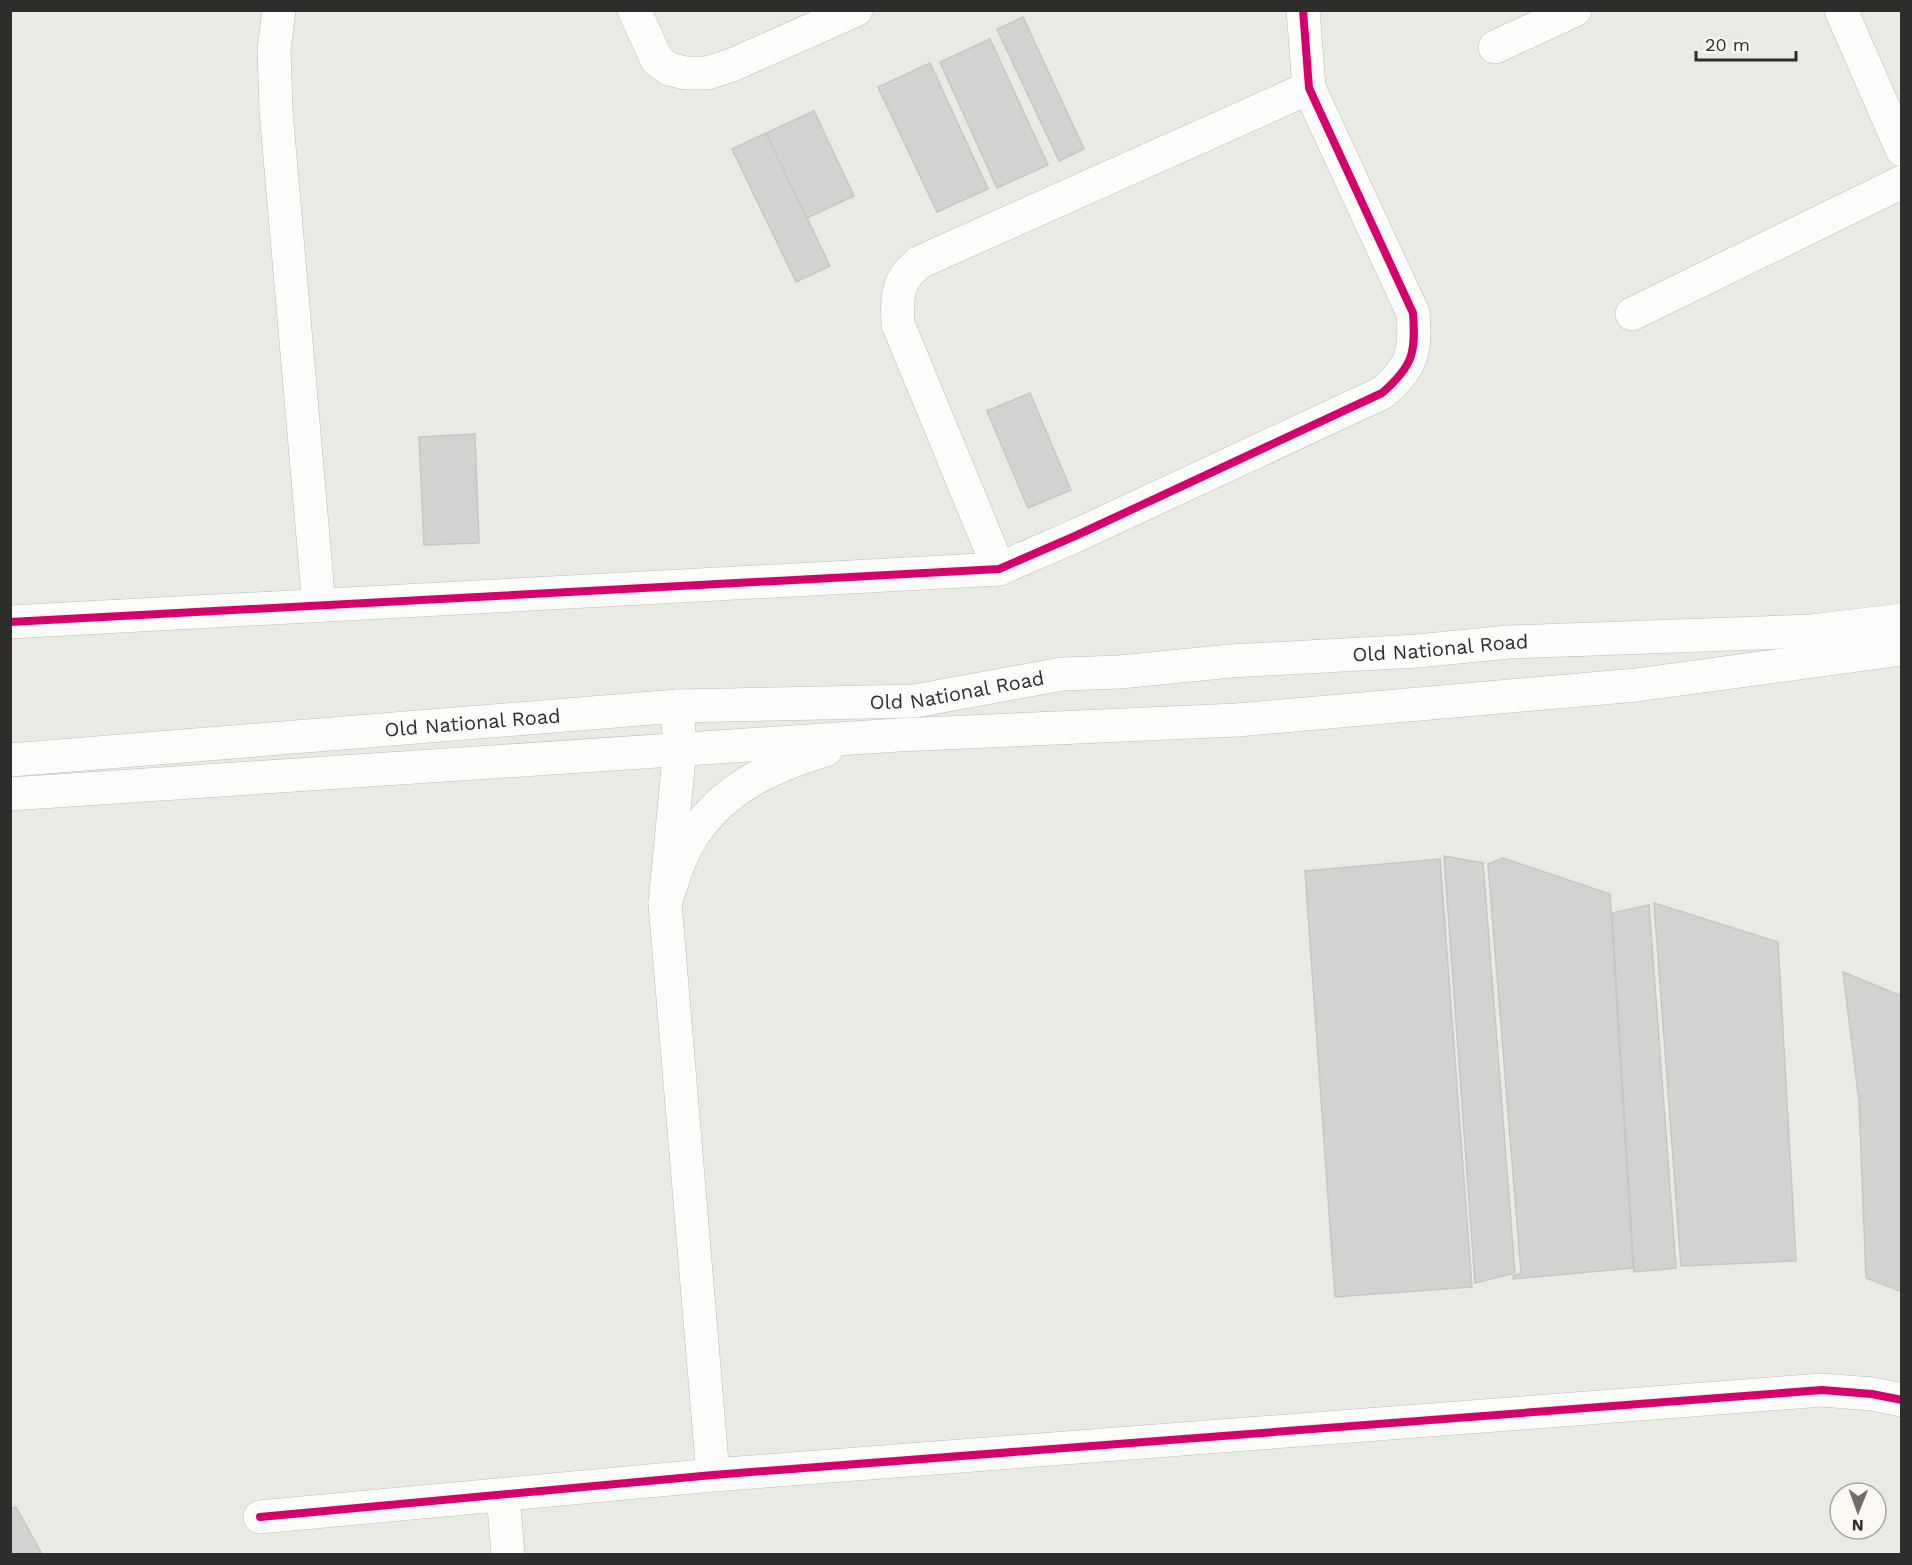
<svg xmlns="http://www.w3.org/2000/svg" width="1912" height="1565" viewBox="0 0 1912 1565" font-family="'Work Sans',sans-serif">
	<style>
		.building { fill: #d3d2d1; stroke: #c7c6c5; stroke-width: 1.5 }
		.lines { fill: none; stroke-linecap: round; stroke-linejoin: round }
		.minor-casing { stroke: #bdbcb9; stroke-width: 34 }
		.major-casing { stroke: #bdbcb9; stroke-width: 34 }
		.minor { stroke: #fcfcfb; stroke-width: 33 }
		.major { stroke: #fcfcfb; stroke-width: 33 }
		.cycleway-casing { stroke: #faf8f1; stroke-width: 11 }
		.cycleway { stroke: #d6006c; stroke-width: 8 }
		.labels { text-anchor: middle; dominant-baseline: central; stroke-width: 6; stroke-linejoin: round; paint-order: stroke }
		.street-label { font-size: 20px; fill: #2e2d2b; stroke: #faf8f1 }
	</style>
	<rect width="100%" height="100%" fill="#eaeae5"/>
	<!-- building -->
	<path class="building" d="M1023 17 1084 149 1059 161 997 29Z
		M990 39 1048 165 997 188 940 62Z
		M930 63 988 189 937 212 878 87Z
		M814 111 854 196 807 218 766 133Z
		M766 133 830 266 796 282 732 149Z
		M1030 393 1071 490 1028 508 987 411Z
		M475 434 479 543 424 545 419 437Z
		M1444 856 1483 863 1515 1273 1475 1283Z
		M1503 858 1610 894 1633 1268 1513 1279V1276L1521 1273 1488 864Z
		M1440 859 1472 1287 1335 1297 1305 871Z
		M1654 903 1778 942 1796 1261 1681 1266Z
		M1649 905 1676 1268 1634 1272 1612 913Z
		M1843 972 1902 996V1292L1866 1278 1859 1101Z
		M16 1507 42 1554H10V1510Z"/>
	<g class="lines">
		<defs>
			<path id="minor" d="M279 10 274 49 276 111 319 606
				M634 10 657 60 669 69 685 73H707L732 65 856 10
				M1841 10 1902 150
				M1495 47 1575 10
				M1632 314 1902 182
				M999 569 898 324C897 296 896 280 920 262L1309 88
				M10 622 999 569 1075 536 1382 393C1413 366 1416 353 1413 313L1309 88 1303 10
				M677 706 680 748 665 903 713 1475
				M503 1494 508 1554
				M260 1517 713 1475 1822 1390 1872 1394 1902 1400"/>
			<g id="major">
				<path id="s1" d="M10 760 677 706 915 701 1062 674 1120 672 1231 661 1417 651 1509 642 1812 631 1902 620"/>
				<path d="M10 794 898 735 1237 720 1636 685 1902 649"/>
				<path d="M665 903C673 880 680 855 693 835 725 787 772 766 826 750"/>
			</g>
		</defs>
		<!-- minor casing -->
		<use href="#minor" class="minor-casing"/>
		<!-- major casing -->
		<use href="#major" class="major-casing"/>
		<!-- minor -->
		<use href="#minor" class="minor"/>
		<!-- major -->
		<use href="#major" class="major"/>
		<defs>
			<path id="cycleway" d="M10 622 999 569 1075 536 1382 393C1413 366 1416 353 1413 313L1309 88 1303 10
				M260 1517 713 1475 1822 1390 1872 1394 1902 1400"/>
		</defs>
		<!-- cycleway casing -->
		<use href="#cycleway" class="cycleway-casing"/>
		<!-- cycleway -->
		<use href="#cycleway" class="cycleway"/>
	</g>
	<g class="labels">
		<!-- street labels -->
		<g class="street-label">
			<text stroke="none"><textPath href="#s1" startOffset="1436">Old National Road</textPath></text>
			<text stroke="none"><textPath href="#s1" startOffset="950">Old National Road</textPath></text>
			<text stroke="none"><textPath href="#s1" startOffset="464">Old National Road</textPath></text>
		</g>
	</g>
	<!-- border -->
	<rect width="1912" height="1565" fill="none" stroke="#2e2d2b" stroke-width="24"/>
	<!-- north arrow -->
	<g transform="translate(1858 1511) rotate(181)"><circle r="28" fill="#faf8f1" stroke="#a8a7a2" stroke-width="1.5"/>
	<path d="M0-4.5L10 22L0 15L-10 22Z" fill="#706f6c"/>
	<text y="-9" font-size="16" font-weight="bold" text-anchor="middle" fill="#2e2d2b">N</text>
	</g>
	<!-- scale -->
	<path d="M1696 51v9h100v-9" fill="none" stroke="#2e2d2b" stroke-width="3"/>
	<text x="1705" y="51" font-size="18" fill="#2e2d2b" stroke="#faf8f1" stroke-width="4.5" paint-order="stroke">20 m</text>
</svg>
